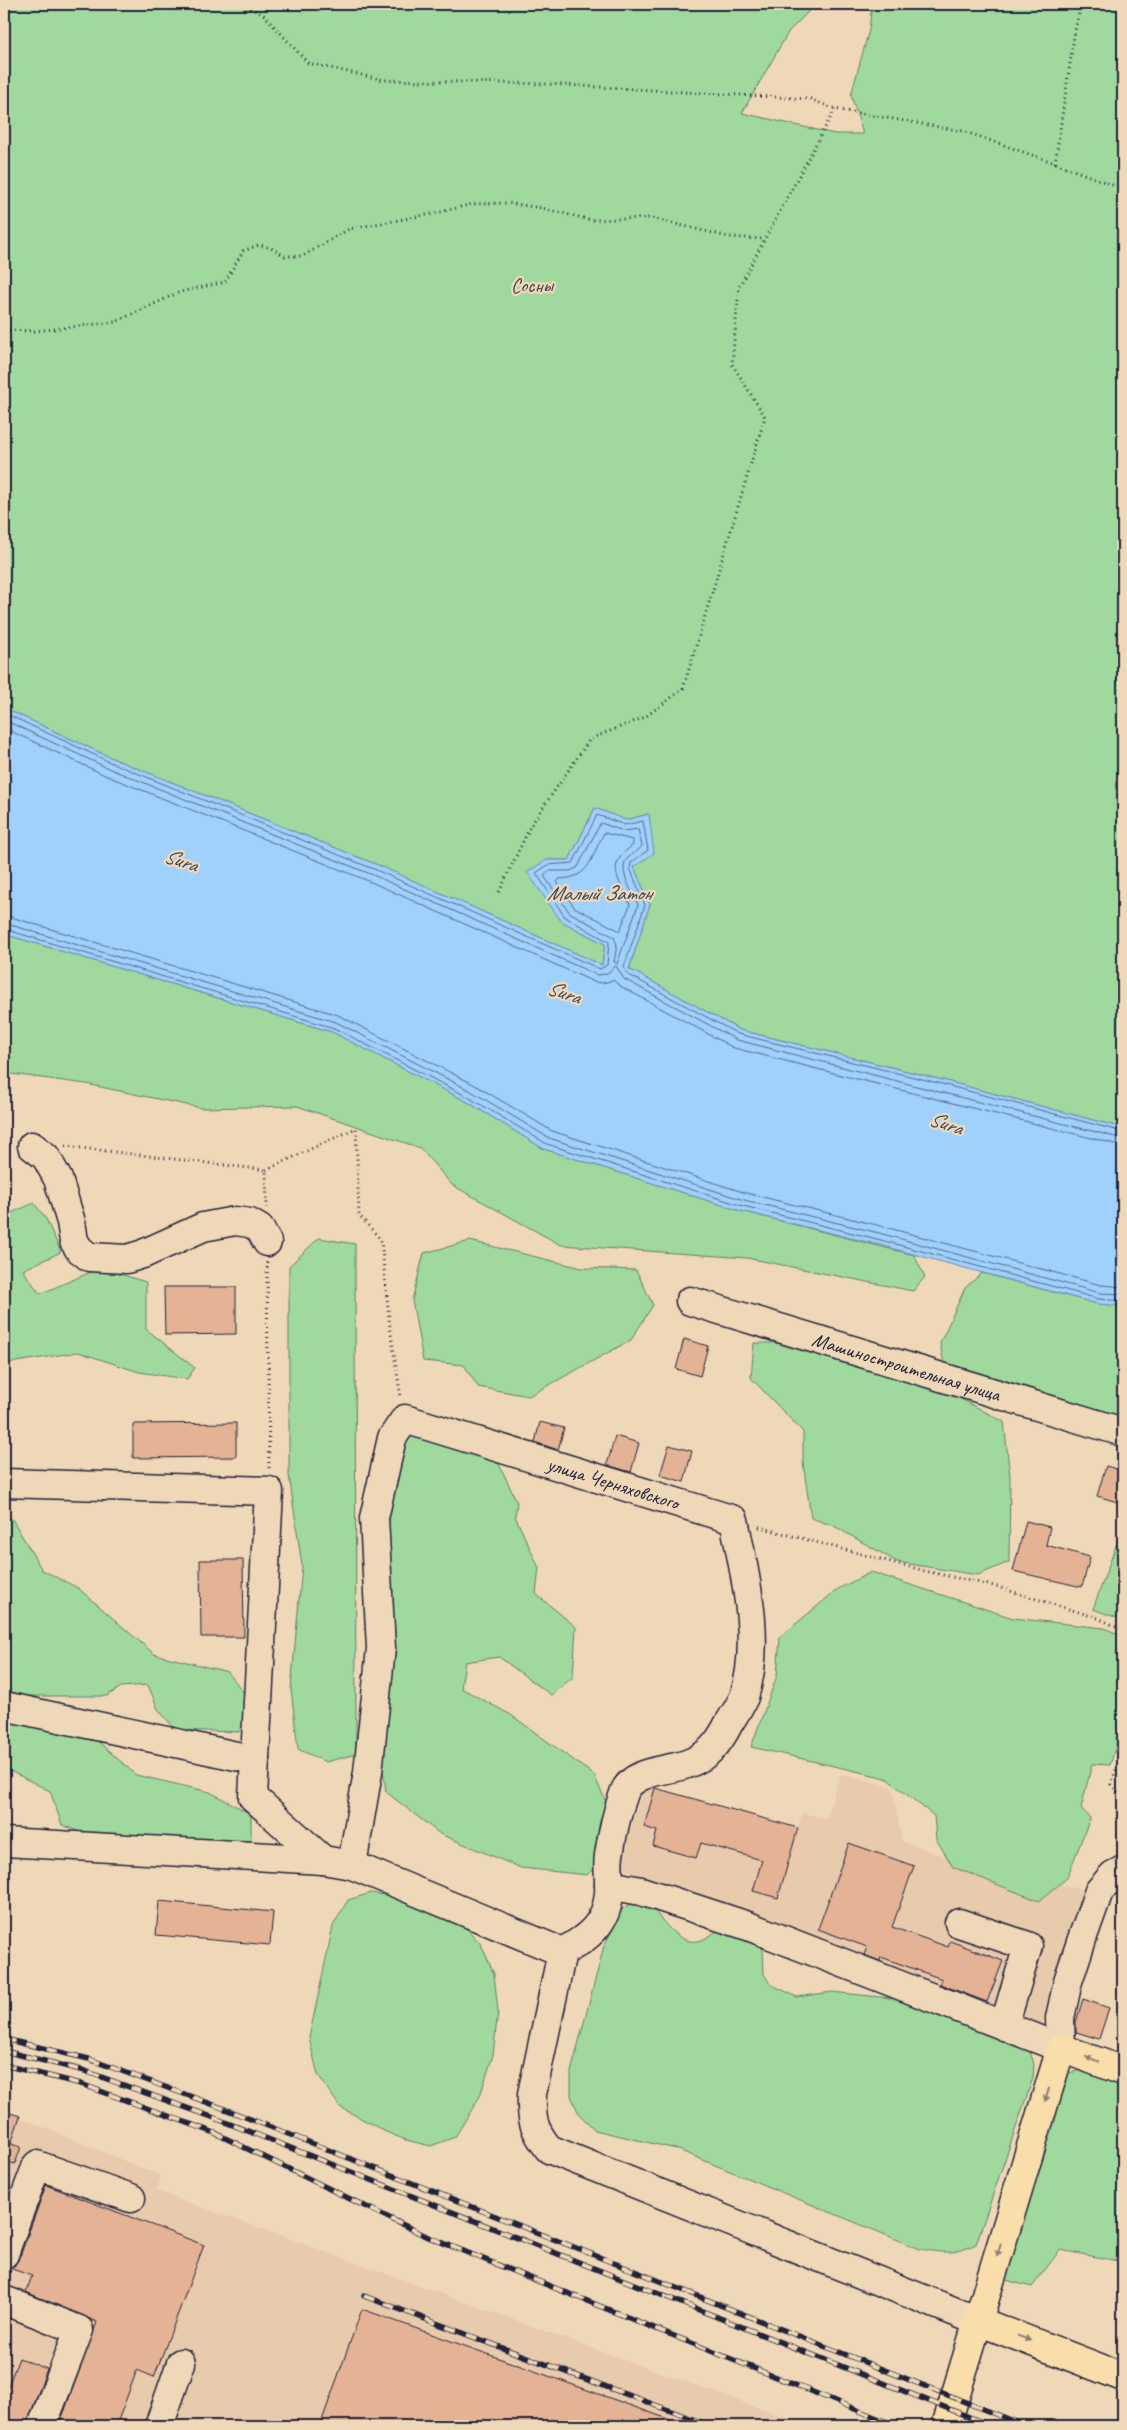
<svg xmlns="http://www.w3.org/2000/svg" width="1127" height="2430" viewBox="0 0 1127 2430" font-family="Caveat,sans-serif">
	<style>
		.built { fill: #e8caac }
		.green { fill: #a0d99e; stroke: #617e6c }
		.water { fill: #9fd1fc; stroke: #6d8baf }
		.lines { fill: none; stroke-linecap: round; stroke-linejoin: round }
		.shore { stroke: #546888; stroke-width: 1 }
		.building { fill: #e4b395; stroke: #22223b }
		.minor-casing { stroke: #22223b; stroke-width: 31 }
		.major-casing { stroke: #22223b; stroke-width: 31 }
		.path { stroke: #22223b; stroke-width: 3; stroke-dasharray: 1 4; stroke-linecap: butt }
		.minor { stroke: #efd8b8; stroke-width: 28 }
		.major { stroke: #f9deab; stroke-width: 28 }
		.rail-casing { stroke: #22223b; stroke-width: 5.5 }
		.rail { stroke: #efd8b8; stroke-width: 4; stroke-dasharray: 11; stroke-linecap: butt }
		.oneway { fill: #8e8073 }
		.labels { text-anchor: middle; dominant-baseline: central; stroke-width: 4.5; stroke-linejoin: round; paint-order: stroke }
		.park-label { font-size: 20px; fill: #3b474f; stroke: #efd8b8 }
		.street-label { font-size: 20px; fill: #22223b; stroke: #efd8b8 }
		.water-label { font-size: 21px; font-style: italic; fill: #3b4562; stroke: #efd8b8 }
	</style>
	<rect width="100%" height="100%" fill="#efd8b8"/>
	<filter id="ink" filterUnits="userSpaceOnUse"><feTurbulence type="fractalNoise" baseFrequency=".02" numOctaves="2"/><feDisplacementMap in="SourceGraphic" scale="10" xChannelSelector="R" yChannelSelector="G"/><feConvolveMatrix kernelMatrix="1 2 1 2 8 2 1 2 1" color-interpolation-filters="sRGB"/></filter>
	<g filter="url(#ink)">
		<!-- built -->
		<path class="built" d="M840 1774 892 1787 902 1841 966 1864 1088 1891 1040 2030 619 1867 644 1785 797 1828 803 1813 826 1819Z
			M4 2111 161 2176 157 2191 808 2426H4Z"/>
		<!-- green -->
		<path class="green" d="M4 4H811L810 10 789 31 742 113 835 134H863L851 95 869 30 872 4H1123V1128L935 1078 740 1030 629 969 650 904 634 867 648 814 626 820 595 808 569 860H547L561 921 605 944 602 965 378 865 114 759 4 708Z
			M4 934 332 1032 466 1101 544 1149 741 1211 914 1255 925 1277 913 1291 747 1258 561 1245 452 1185 420 1148 297 1106 201 1108 86 1084 4 1073Z
			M34 1203 46 1219 61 1252 23 1270 40 1294 100 1268 146 1282V1329L195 1368 187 1379 139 1372 78 1352 4 1364V1214H9Z
			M319 1238 355 1244 356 1754 326 1762 298 1749 291 1689 302 1566 289 1475V1266Z
			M470 1241 582 1268 636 1270 653 1305 631 1340 529 1396 478 1387 464 1365 423 1361 412 1300 424 1253Z
			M982 1273 1098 1304 1123 1306V1427L944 1364 940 1343 965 1288Z
			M754 1343H799L935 1385 1004 1422 1010 1477 1009 1562 978 1575 897 1562 834 1526 811 1518 803 1462V1432L751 1378Z
			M431 1431 499 1464 517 1502 515 1516 539 1568 536 1594 576 1627 573 1677 551 1695 499 1657 465 1662 461 1688 511 1715 594 1775 622 1838 587 1875 521 1868 440 1834 386 1792 382 1761 381 1568 403 1439Z
			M4 1518 12 1519 42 1570 78 1588 154 1654 228 1672 253 1705 239 1732 176 1730 158 1709 148 1685 121 1687 107 1696H24L4 1689Z
			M1123 1526V1620L1093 1609Z
			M871 1572 1013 1618 1104 1628 1123 1636V1723L1110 1765 1092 1764 1081 1808 1090 1818 1067 1878 1039 1901 953 1867 936 1839 934 1816 886 1778 751 1747 777 1676 780 1637 838 1589Z
			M21 1719 93 1737 136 1775 210 1792 251 1814V1840L231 1844 88 1835 62 1825 50 1791 8 1770 4 1773V1724Z
			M371 1893 397 1897 464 1926 481 1944 494 1974 498 2011 493 2055 480 2096 455 2137 431 2146 406 2140 386 2132 340 2107 318 2075 309 2038 333 1926 348 1900Z
			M634 1903 650 1905C661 1918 677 1945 698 1941 705 1940 713 1933 719 1930L756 1939 763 1949 764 1974 770 1984 797 1997 832 1992 918 2001 981 2027 1030 2052 1034 2064 1033 2078 976 2244C954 2255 944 2253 920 2249L676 2149 595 2130 579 2114 571 2096V2072L604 1946 623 1908Z
			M1098 2067 1123 2077V2262L1060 2250 1032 2287 998 2278 1063 2074Z"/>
		<!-- water -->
		<path class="water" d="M4 708 114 759 378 865 602 965 605 944 561 921 527 872 547 860H569L595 808 626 820 649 814 654 853 634 867 650 904 629 969 740 1030 935 1078 1123 1128V1306L1098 1304 876 1244 741 1211 544 1149 466 1101 332 1032 4 934Z"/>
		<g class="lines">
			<!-- shore -->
			<path class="shore" d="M4 713 112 763 376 870 600 969 607 965 609 942 565 917 536 873 548 865 573 863 597 815 625 825 643 821 648 850 631 863 630 868 645 905 624 967 627 974 738 1034 934 1082 1123 1132
				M4 720 110 769 373 875 597 975 606 974 616 966 624 979 737 1040 1123 1139
				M4 728 107 776 371 882 594 982 603 983 613 980 620 986 734 1048 1123 1146
				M601 823 623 831 638 829 642 846C638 852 631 854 627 859 617 870 634 894 638 905L617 964 614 962 617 945 614 937 569 912 544 876 550 871H570L577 868Z
				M604 833 633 840V845C604 867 619 877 630 905L620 931 574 907 557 882 559 879C592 878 590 857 604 833Z
				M4 915 338 1015 475 1085 552 1131 746 1193 881 1226 1101 1285 1123 1287
				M4 923 336 1022 471 1091 549 1138 744 1200 879 1233 1100 1293 1123 1294
				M4 929 334 1028 468 1097 547 1144 743 1206 877 1239 1099 1299 1123 1301"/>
		</g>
		<!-- building -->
		<path class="building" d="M164 1287H236V1334L165 1335Z
			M684 1339 708 1346 700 1376 676 1369Z
			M540 1422 564 1428 558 1450 535 1442Z
			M236 1423V1457L133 1458V1424Z
			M615 1436 639 1443 631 1472 607 1465Z
			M669 1445 692 1451 684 1482 660 1475Z
			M1106 1466 1123 1471 1121 1503 1097 1496Z
			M1026 1521 1050 1527 1046 1545 1090 1557 1082 1587 1013 1571Z
			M200 1560H243L244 1637H201Z
			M655 1788 798 1828 778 1898 753 1891 762 1860 701 1843 696 1858 653 1846 657 1831 644 1827Z
			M849 1843 914 1866 892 1927 948 1947 950 1941 1003 1961 987 2002 940 1984 942 1979 881 1957 880 1961 864 1955 867 1947 818 1929Z
			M159 1901 273 1912 270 1945 156 1935Z
			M1083 1999 1109 2008 1099 2039 1076 2032V2022Z
			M4 2111 20 2116 11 2144 21 2147 15 2164 4 2161Z
			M46 2185 204 2245 154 2377 137 2370 116 2426H59L97 2322 26 2292 32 2276 12 2269 19 2259Z
			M362 2309 682 2424 681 2426H320Z
			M19 2358 47 2369 26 2426H4V2396Z"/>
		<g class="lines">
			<defs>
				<g id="minor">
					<path d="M32 1146 46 1157 58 1179 71 1222 74 1241 79 1249 89 1257 127 1259 143 1254 203 1227 235 1221 250 1223 260 1229 267 1242"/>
					<path id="s1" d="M690 1301 1123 1432"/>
					<path d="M4 1483 269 1491 253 1797 323 1860"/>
					<path d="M4 1706 255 1760"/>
					<path d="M4 1842 323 1860 352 1865 562 1952 532 2094C531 2119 533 2129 549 2149L978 2321"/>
					<path id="s2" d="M352 1865 368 1772 381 1648 374 1518 392 1438 405 1419 734 1520C745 1575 762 1641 744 1697 740 1706 734 1715 729 1723 719 1743 709 1756 687 1764 668 1771 632 1770 624 1793 617 1812 612 1835 609 1855 607 1868 610 1881 609 1893 607 1924 587 1939 562 1952"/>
					<path d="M609 1885 641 1891 748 1926 1061 2048 1060 2018 1068 1981 1082 1939 1099 1891 1113 1875 1123 1870"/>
					<path d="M959 1923 1028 1946 1004 2026"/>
					<path d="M4 2219 15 2223 4 2254"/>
					<path d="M15 2223 37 2165 131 2198"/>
					<path d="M4 2300 79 2330 42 2426"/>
					<path d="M159 2426 181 2363"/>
				</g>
				<path id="major" d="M978 2321 1123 2377
					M946 2426 1061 2048 1123 2071"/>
			</defs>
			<!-- minor casing -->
			<use href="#minor" class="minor-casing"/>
			<!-- major casing -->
			<use href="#major" class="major-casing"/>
			<!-- path -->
			<path class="path" d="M241 4 263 14 308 63 384 80 547 84 810 99 835 109 963 131 1055 163 1123 189
				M1055 163 1075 30 1081 4
				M4 330 35 331 115 322 180 292 225 282 243 251 259 245 271 248 285 256H303L349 229 437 213 472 204 507 203 542 208 591 220 651 218 729 237 764 239
				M499 892 531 825 590 739 645 717 683 689 765 417 732 364 739 287 835 109
				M65 1146 266 1170 267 1208
				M4 1147 11 1146
				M266 1170 356 1128 359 1215 381 1240 390 1327 401 1398
				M267 1262 269 1468
				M759 1527 929 1572 994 1586 1098 1618 1123 1630
				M1123 1751 1111 1784 1123 1799"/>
			<!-- minor -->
			<use href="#minor" class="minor"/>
			<!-- major -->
			<use href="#major" class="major"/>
			<defs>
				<path id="rail" d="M4 2039 89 2059 225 2109 1026 2426
					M4 2051 85 2071 220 2120 992 2426
					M4 2065 81 2084 215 2133 426 2236 897 2426
					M364 2296 711 2426"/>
			</defs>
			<!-- rail casing -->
			<use href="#rail" class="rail-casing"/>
			<!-- rail -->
			<use href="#rail" class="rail"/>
		</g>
		<!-- one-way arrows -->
		<defs><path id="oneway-solid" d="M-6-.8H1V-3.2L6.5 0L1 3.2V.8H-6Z" transform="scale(1.25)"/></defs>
		<g class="oneway">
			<use href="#oneway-solid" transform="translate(1092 2059) rotate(-160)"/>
			<use href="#oneway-solid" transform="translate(1047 2095) rotate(107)"/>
			<use href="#oneway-solid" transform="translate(999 2250) rotate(107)"/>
			<use href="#oneway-solid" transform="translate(1024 2338) rotate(21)"/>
		</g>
	</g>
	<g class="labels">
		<!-- park labels -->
		<g class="park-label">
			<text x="532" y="285">Сосны</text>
		</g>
		<!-- street labels -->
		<g class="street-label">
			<text stroke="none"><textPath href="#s1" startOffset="226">Машиностроительная улица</textPath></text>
			<text stroke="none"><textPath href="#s2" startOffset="672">улица Черняховского</textPath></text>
		</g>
		<!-- water labels -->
		<g class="water-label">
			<text transform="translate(181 860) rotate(19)">Sura</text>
			<text x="599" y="893">Малый Затон</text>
			<text transform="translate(564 992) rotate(19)">Sura</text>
			<text transform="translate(946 1123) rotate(19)">Sura</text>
		</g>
	</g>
	<!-- margin -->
	<rect width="1127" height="2430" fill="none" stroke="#efd8b8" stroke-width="20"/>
	<rect x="10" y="10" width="1107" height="2410" fill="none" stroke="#22223b" stroke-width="2" filter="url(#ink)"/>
</svg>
